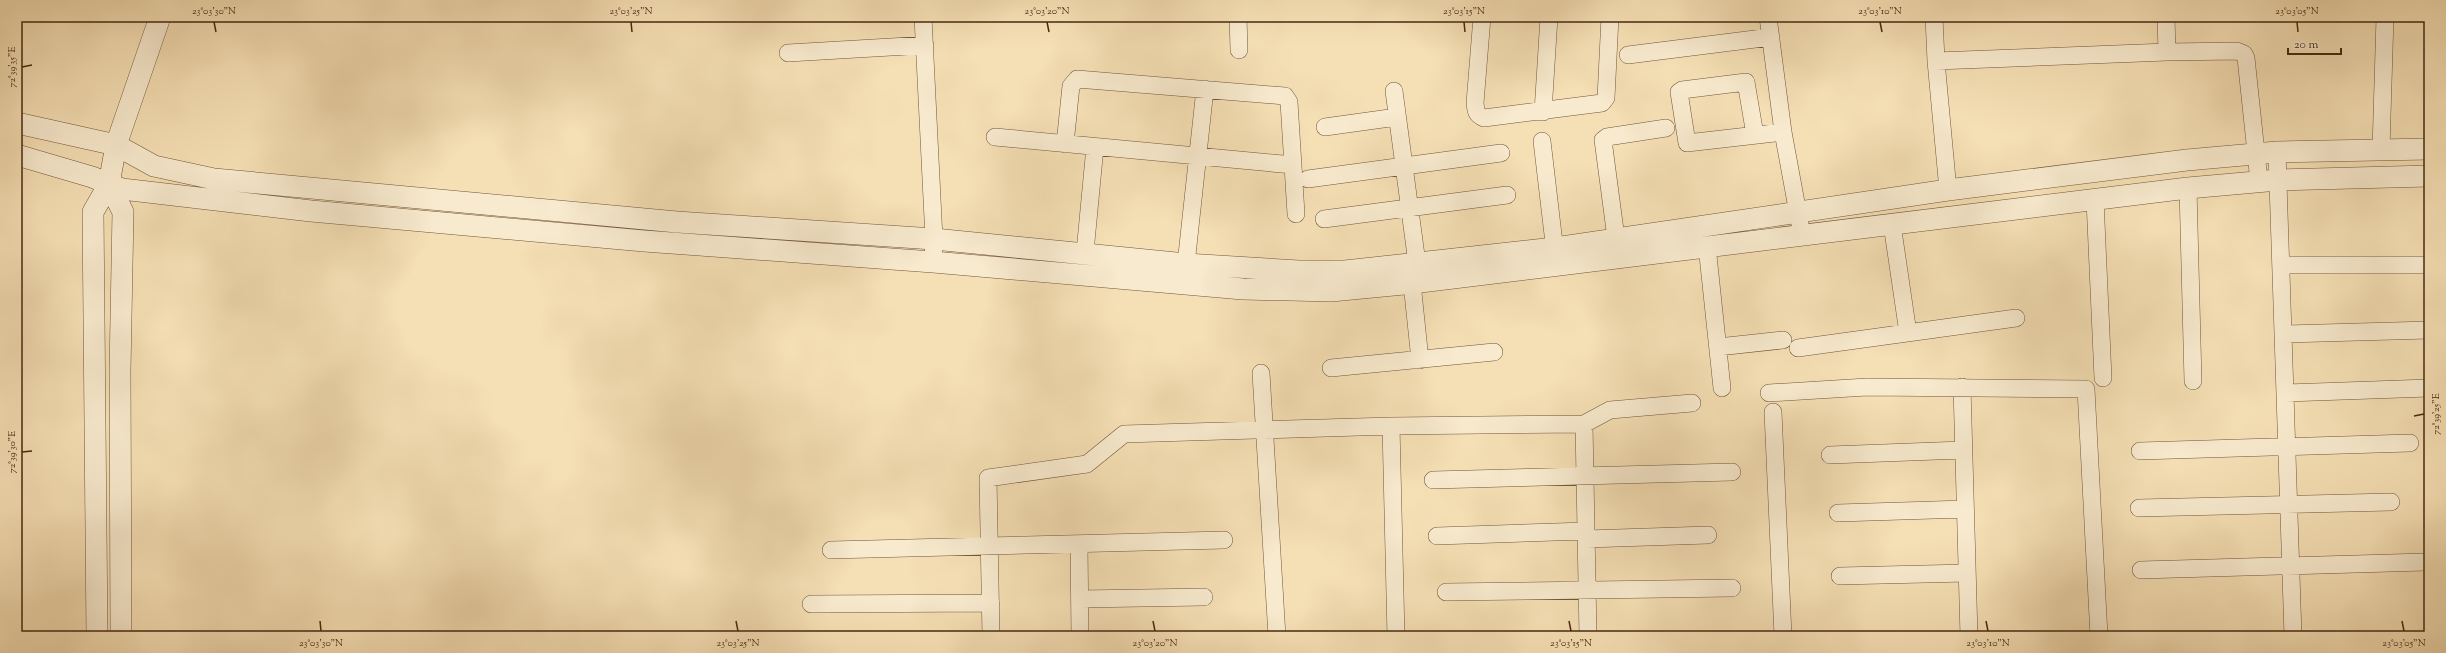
<svg xmlns="http://www.w3.org/2000/svg" width="2446" height="653" viewBox="0 0 2446 653" font-family="'Sorts Mill Goudy',serif">
	<style>
		.lines { fill: none; stroke-linecap: round; stroke-linejoin: round }
		.minor-casing { stroke: #72563a; stroke-width: 18 }
		.tertiary-casing { stroke: #72563a; stroke-width: 22 }
		.minor { stroke: #f8eace; stroke-width: 17 }
		.tertiary { stroke: #f8eace; stroke-width: 21 }
		.ticks { fill: none; stroke: #472811; stroke-width: 1.5 }
		.neatline { fill: none; stroke: #472811; stroke-width: 1.5 }
		.ticks-label { font-size: 10px; text-anchor: middle; fill: #472811 }
	</style>
	<rect width="100%" height="100%" fill="#f5dfb4"/>
	<filter id="stains"><feTurbulence type="fractalNoise" baseFrequency=".005" numOctaves="4"/><feColorMatrix values="0 0 0 0 .2 0 0 0 0 .09 0 0 0 0 .02 0 0 0 .5 -.17"/></filter>
	<radialGradient id="worn" r=".72"><stop offset=".6" stop-color="#630" stop-opacity="0"/><stop offset="1" stop-color="#630" stop-opacity=".3"/></radialGradient>
	<g class="lines">
		<defs>
			<path id="minor" d="M923 17 934 239 933 262
				M1238 17 1239 50
				M1482 17 1475 103C1476 111 1476 115 1484 118L1602 103 1606 98 1610 17
				M1768 17 1783 132 1802 235
				M1934 17 1936 61 2167 52
				M2166 17 2167 52 2237 51 2244 54 2246 58 2259 181
				M788 53 925 45
				M1628 55 1771 37
				M1936 61 1948 190
				M1394 91 1417 263
				M1543 112 1549 17
				M1325 127 1397 117
				M1755 135 1746 82 1682 90 1679 92 1687 143 1783 132
				M995 137 1293 165
				M1542 141 1556 260
				M1065 144 1071 86 1077 79 1285 96 1289 102 1296 214
				M2381 150 2385 17
				M2277 152 2293 636
				M1308 179 1501 153
				M2188 188 2193 381
				M2095 200 2103 378
				M1324 219 1507 195
				M1892 224 1908 333
				M1616 238 1603 140 1607 137 1666 128
				M1707 246 1722 388
				M1085 252 1095 147
				M1186 264 1205 89
				M2281 265H2429
				M1412 283 1420 360
				M2283 334 2429 330
				M1718 347 1783 340
				M1798 348 2016 318
				M1331 368 1494 352
				M1261 373 1277 636
				M1962 387 1969 636
				M1769 393 1867 387 2086 389 2099 636
				M2286 393 2429 388
				M1773 412 1783 636
				M1584 424 1588 636
				M1391 426 1584 424 1610 410 1692 403
				M2140 451 2410 443
				M1830 455 1963 450
				M1433 480 1732 472
				M2139 508 2391 502
				M1838 513 1965 509
				M1437 536 1586 531
				M1587 539 1708 535
				M1079 544 1080 636
				M831 550 1224 540
				M2141 570 2425 562
				M1840 576 1967 573
				M1446 592 1732 588
				M1080 599 1204 597
				M811 604 991 603
				M991 636 988 478 1087 464 1124 434 1391 426 1396 636"/>
			<path id="tertiary" d="M17 123 116 145 154 166 214 179 677 222 934 239 1186 264 1299 271H1345L1555 248 1948 190 2187 160 2277 152 2429 149
				M17 155 92 177 122 189 311 211 644 241 933 262 1243 289 1331 291 1404 284 2188 188 2278 180 2429 176
				M109 184 123 212 120 371 121 636
				M97 636 93 212 109 184 116 145 160 17"/>
		</defs>
		<!-- minor casing -->
		<use href="#minor" class="minor-casing"/>
		<!-- tertiary casing -->
		<use href="#tertiary" class="tertiary-casing"/>
		<!-- minor -->
		<use href="#minor" class="minor"/>
		<!-- tertiary -->
		<use href="#tertiary" class="tertiary"/>
	</g>
	<!-- ticks -->
	<path class="ticks" d="M214 22 216 32M631 22 632 32M1047 22 1049 32M1464 22 1465 32M1880 22 1882 32M2297 22 2298 32M22 67 32 65M2414 416 2424 414M22 452 32 451M320 621 321 631M736 621 738 631M1153 621 1155 631M1569 621 1571 631M1986 621 1988 631M2402 621 2404 631"/>
	<!-- margin -->
	<rect width="2446" height="653" fill="none" stroke="#f5dfb4" stroke-width="44"/>
	<!-- scale -->
	<path d="M2288 48v6h53v-6" fill="none" stroke="#472811" stroke-width="2"/>
	<text x="2294" y="48" font-size="12" fill="#472811" stroke="#f8eace" stroke-width="3" paint-order="stroke">20 m</text>
	<rect x="22" y="22" width="2402" height="609" class="neatline"/>
	<g class="ticks-label">
		<text x="214" y="14">23°03'30"N</text>
		<text x="631" y="14">23°03'25"N</text>
		<text x="1047" y="14">23°03'20"N</text>
		<text x="1464" y="14">23°03'15"N</text>
		<text x="1880" y="14">23°03'10"N</text>
		<text x="2297" y="14">23°03'05"N</text>
		<text transform="translate(11 67) rotate(-90)" y="4">72°39'35"E</text>
		<text transform="translate(2435 414) rotate(-90)" y="4">72°39'25"E</text>
		<text transform="translate(11 452) rotate(-90)" y="4">72°39'30"E</text>
		<text x="321" y="646">23°03'30"N</text>
		<text x="738" y="646">23°03'25"N</text>
		<text x="1155" y="646">23°03'20"N</text>
		<text x="1571" y="646">23°03'15"N</text>
		<text x="1988" y="646">23°03'10"N</text>
		<text x="2404" y="646">23°03'05"N</text>
	</g>
	<rect width="100%" height="100%" filter="url(#stains)"/>
	<rect width="100%" height="100%" fill="url(#worn)"/>
</svg>
